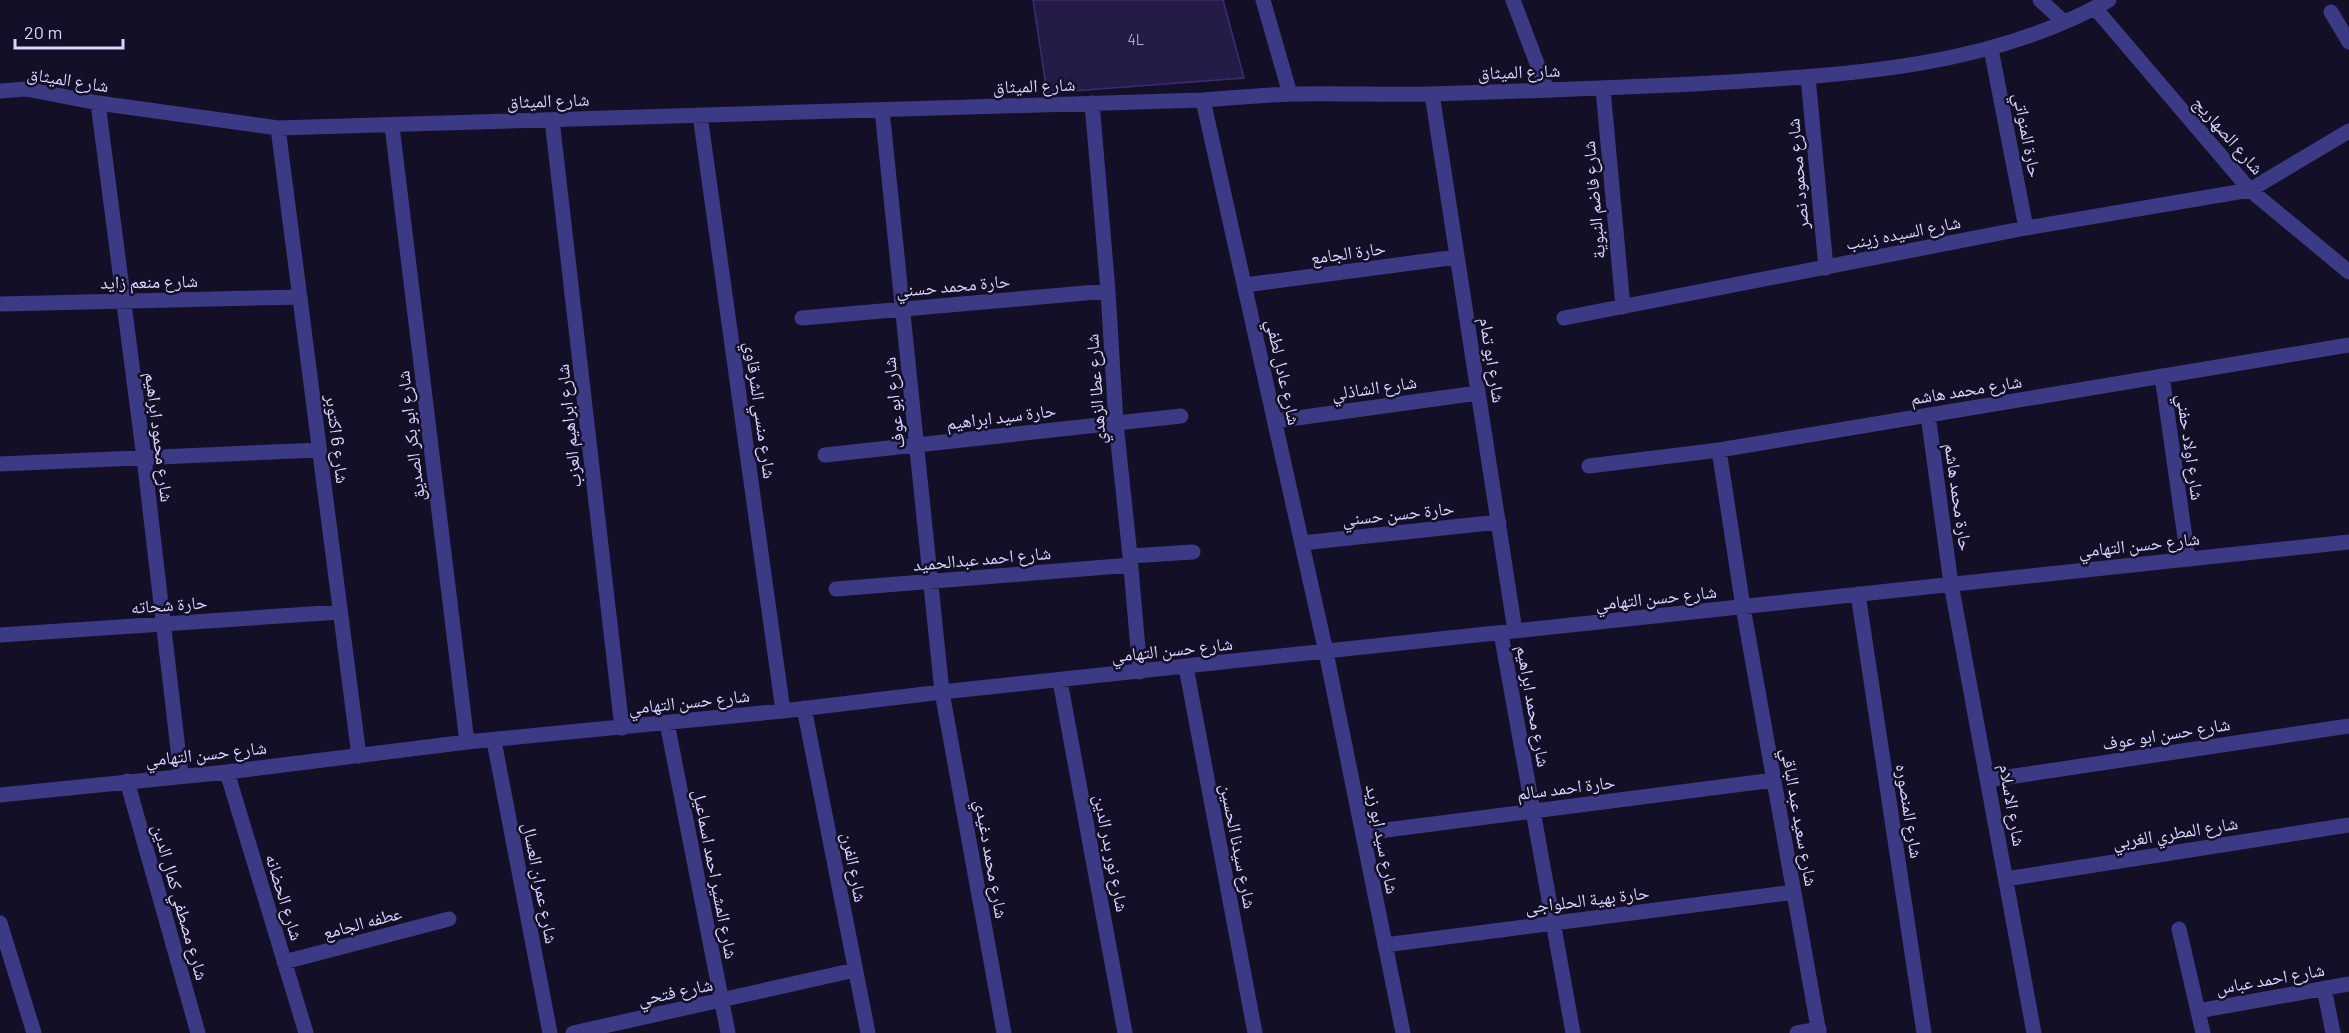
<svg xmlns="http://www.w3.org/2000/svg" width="2349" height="1033" viewBox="0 0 2349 1033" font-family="Barlow,'Noto Naskh Arabic',sans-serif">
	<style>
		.building { fill: #241b47; stroke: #3b2d73; stroke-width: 1.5 }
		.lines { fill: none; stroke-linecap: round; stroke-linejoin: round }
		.minor { stroke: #3d3a85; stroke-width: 15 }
		.labels { text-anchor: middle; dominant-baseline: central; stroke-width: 5; stroke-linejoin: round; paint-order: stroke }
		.number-label { font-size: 15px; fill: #aca6d1 }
		.street-label { font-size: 18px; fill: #d9d4ff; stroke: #130f26 }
	</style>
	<rect width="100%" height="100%" fill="#130f26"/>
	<!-- building -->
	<path class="building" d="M1033 0H1223L1244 78 1047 93Z"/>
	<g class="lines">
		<!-- minor -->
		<path class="minor" d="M1263 0 1290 94
			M1513 0 1547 90
			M2040 0 2064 22
			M2095 8 2250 190 2349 272
			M2331 12 2349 42
			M1991 49 2026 228
			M1808 77 1826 268
			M1603 89 1623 307
			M0 91 26 89 98 103 278 128 1203 100C1232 98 1262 95 1291 94 1338 93 1386 95 1434 94 1526 91 1619 88 1711 83 1845 75 1990 68 2109 0
			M1432 94 1515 631
			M1203 100 1326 652 1403 1033
			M98 103 144 458 181 775
			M1092 103 1108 291 1116 423 1130 556 1140 672
			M882 110 942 692 1004 1033
			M700 115 783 711
			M552 120 622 728
			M392 126 467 742
			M278 128 359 756
			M1245 285 1457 257
			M0 304 300 297
			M802 318 1108 291
			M1564 318 2026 228 2250 190 2349 131
			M2162 376 2188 559
			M1928 415 1951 584 2034 1033
			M1275 421 1478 393
			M1719 450 1743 607 1819 1033
			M825 455 1181 416
			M0 464 319 450
			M1589 466 1719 450 2349 345
			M1302 543 1499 522
			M1130 556 1193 552
			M836 589 1131 565
			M1858 594 1924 1033
			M1501 633 1573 1033
			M0 635 340 612
			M1186 667 1255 1033
			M1060 681 1125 1033
			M804 708 868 1033
			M667 723 728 1033
			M494 741 550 1033
			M227 772 306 1033
			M1988 780 2349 726
			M127 781 198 1033
			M0 795 227 772 467 742 783 711 942 692 2349 542
			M1363 833 1774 780
			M2006 879 2349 825
			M0 923 34 1033
			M2179 929 2203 1033
			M1385 945 1794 892
			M284 962 449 919
			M2324 988 2333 1033
			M2198 1011 2349 984
			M573 1033 855 970
			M1797 1033 1819 1029"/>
	</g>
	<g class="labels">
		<!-- number labels -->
		<g class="number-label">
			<text x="1136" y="39">4L</text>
		</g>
		<!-- street labels -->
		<g class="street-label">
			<text transform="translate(1519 71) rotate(-2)">شارع الميثاق</text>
			<text transform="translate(68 79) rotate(9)">شارع الميثاق</text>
			<text transform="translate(1034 85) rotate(-2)">شارع الميثاق</text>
			<text transform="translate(548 100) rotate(-2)">شارع الميثاق</text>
			<text transform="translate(2028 135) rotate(79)">حارة المنواتي</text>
			<text transform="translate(2229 135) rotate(49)">شارع الصهاريج</text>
			<text transform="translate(1797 174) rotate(-95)">شارع محمود نصر</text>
			<text transform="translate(1593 200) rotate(-95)">شارع فاضم النبوية</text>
			<text transform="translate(1903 232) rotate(-11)">شارع السيده زينب</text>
			<text transform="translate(1348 252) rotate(-8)">حارة الجامع</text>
			<text transform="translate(149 281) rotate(-1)">شارع منعم زايد</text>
			<text transform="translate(953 285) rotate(-5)">حارة محمد حسني</text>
			<text transform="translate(1493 360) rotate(81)">شارع ابو تمام</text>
			<text transform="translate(1284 372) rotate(78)">شارع عادل لطفي</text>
			<text transform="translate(1374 387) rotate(-8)">شارع الشاذلي</text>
			<text transform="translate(1095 389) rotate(-94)">شارع عطا الزهدي</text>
			<text transform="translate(1966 389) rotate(-9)">شارع محمد هاشم</text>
			<text transform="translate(893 403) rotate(-96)">شارع ابو عوف</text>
			<text transform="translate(761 410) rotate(82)">شارع منسي الشرقاوي</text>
			<text transform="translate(1001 416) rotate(-7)">حارة سيد ابراهيم</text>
			<text transform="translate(568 426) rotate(-96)">شارع ابراهيم العزب</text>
			<text transform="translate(410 436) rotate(-97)">شارع ابو بكر الصديق</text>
			<text transform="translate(160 437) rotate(83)">شارع محمود ابراهيم</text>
			<text transform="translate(338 439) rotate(83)">شارع 6 اكتوبر</text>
			<text transform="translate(2191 447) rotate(82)">شارع اولاد حفني</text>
			<text transform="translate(1959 497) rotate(82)">حارة محمد هاشم</text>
			<text transform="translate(1398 513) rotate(-6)">حارة حسن حسني</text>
			<text transform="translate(2139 544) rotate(-6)">شارع حسن التهامي</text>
			<text transform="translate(982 558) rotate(-5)">شارع احمد عبدالحميد</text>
			<text transform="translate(1656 597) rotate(-6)">شارع حسن التهامي</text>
			<text transform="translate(169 604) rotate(-4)">حارة شحاته</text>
			<text transform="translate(1172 649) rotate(-6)">شارع حسن التهامي</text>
			<text transform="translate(689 701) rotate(-6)">شارع حسن التهامي</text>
			<text transform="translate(1534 706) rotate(80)">شارع محمد ابراهيم</text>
			<text transform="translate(2166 733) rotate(-9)">شارع حسن ابو عوف</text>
			<text transform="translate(206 753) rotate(-6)">شارع حسن التهامي</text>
			<text transform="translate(1566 787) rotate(-7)">حارة احمد سالم</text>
			<text transform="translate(2013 805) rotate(80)">شارع الاسلام</text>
			<text transform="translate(1910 811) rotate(81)">شارع المنصوره</text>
			<text transform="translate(1800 817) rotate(80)">شارع سعيد عبد الباقي</text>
			<text transform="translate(2175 832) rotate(-9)">شارع المطري الغربي</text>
			<text transform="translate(1383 839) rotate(79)">شارع سيد ابو زيد</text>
			<text transform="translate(1239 846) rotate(79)">شارع سيدنا الحسين</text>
			<text transform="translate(1112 853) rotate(79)">شارع نور بدر الدين</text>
			<text transform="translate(992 859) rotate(80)">شارع محمد دغيدي</text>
			<text transform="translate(855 867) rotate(79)">شارع الفرن</text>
			<text transform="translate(716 874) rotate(79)">شارع المشير احمد اسماعيل</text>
			<text transform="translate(541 883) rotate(79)">شارع عمران العسال</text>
			<text transform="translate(285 897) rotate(73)">شارع الحضانه</text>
			<text transform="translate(1587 899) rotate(-7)">حارة بهية الحلواجى</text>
			<text transform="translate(181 902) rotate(74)">شارع مصطفي كمال الدين</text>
			<text transform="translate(362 922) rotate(-15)">عطفه الجامع</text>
			<text transform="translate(2270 978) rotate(-10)">شارع احمد عباس</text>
			<text transform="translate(675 991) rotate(-12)">شارع فتحي</text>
		</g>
	</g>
	<!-- scale -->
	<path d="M15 39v9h108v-9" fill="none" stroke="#d9d4ff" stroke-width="3"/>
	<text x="24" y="39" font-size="18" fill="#d9d4ff" stroke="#130f26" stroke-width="4.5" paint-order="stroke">20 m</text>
</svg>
